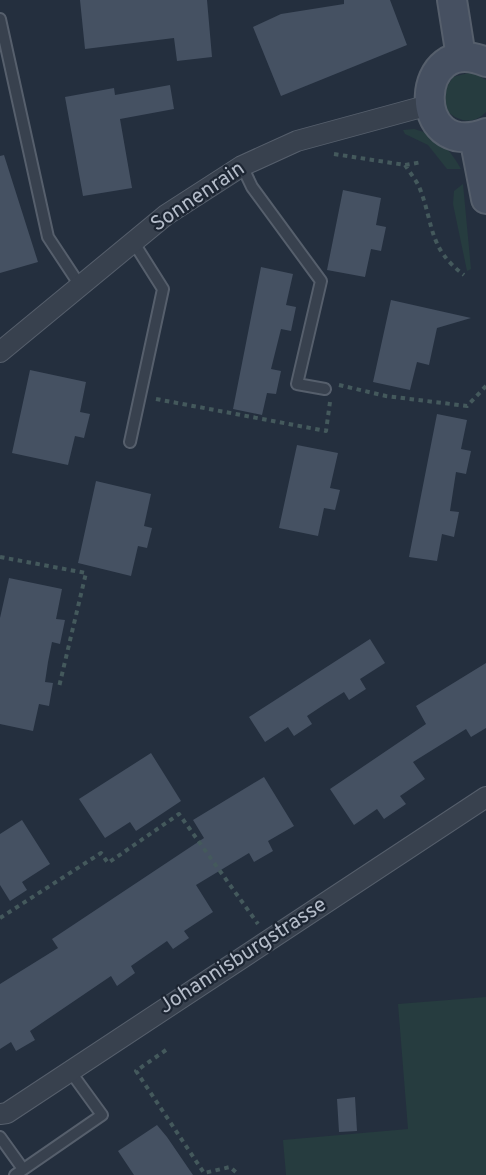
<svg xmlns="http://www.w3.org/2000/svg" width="486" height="1175" viewBox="0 0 486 1175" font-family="Overpass,sans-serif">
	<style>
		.green { fill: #263c3f }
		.building { fill: #455162 }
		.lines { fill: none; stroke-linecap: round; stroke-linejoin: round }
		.service-casing { stroke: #565f6c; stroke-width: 14 }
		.minor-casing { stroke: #565f6c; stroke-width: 22 }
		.secondary-casing { stroke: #565f6c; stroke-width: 32 }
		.path { stroke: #44595c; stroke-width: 4; stroke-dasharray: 4.5 4.5; stroke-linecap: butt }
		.service { stroke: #38414e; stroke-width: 10 }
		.minor { stroke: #38414e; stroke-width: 20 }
		.secondary { stroke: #465061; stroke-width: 28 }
		.labels { text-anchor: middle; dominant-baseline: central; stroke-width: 4.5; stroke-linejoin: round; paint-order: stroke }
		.street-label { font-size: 21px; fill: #b4bcc9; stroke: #1d2633 }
	</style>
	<rect width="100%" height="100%" fill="#242f3e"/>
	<!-- green -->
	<path class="green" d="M472 72 486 80V112C474 125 459 122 447 111L443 93 453 77Z
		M414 129C437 135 450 149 461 169H447L428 145 405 134 403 130Z
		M463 184 471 269 467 271 453 204 454 191Z
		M486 997V1175H286L283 1140 408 1129 398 1004Z"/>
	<!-- building -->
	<path class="building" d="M80 0H207L212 57 177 61 174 38 85 49Z
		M344 0H390L407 45 281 96 253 27 281 14 344 4Z
		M170 85 174 109 120 119 132 188 83 196 65 97 114 88 115 95Z
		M4 155 38 262 0 273V156Z
		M343 190 381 198 376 225 386 227 381 251 371 249 365 277 327 270Z
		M261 267 293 274 286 305 296 307 291 331 281 329 271 369 281 371 276 394 267 393 262 415 233 409Z
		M391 300 471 318 437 328 429 365 417 362 410 390 373 382Z
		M30 370 86 382 80 412 90 414 84 438 75 436 68 465 12 453Z
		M437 414 467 420 461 449 471 451 466 474 456 472 450 511 459 512 454 537 442 534 437 561 409 557Z
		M297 445 338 453 330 488 340 490 335 510 324 508 318 536 279 528Z
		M96 481 151 494 144 526 152 528 147 548 138 546 131 576 78 563Z
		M9 578 62 589 56 619 65 620 60 644 52 642 48 662 45 682 53 683 49 706 39 704 33 731 0 724V618Z
		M370 639 385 663 360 679 366 689 349 700 344 692 325 704 307 716 312 724 294 736 288 727 265 742 249 717Z
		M486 663V728L471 737 466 729 413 762 425 779 400 796 406 804 384 819 377 809 354 825 330 789 426 724 416 706Z
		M151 753 181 801 136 831 130 822 105 838 79 799Z
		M264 777 294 826 268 841 273 851 254 862 249 853 196 885 213 912 184 931 189 938 173 949 167 941 131 966 135 973 117 986 111 976 30 1031 35 1040 16 1051 11 1042 0 1049V984L58 948 52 939 204 838 193 820Z
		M22 820 50 864 22 882 27 890 10 901 0 885V834Z
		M355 1097 357 1131 339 1132 337 1099Z
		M157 1125 167 1137 193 1175H134L118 1151Z"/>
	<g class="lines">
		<defs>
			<path id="service" d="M0 19 48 237 81 287
				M242 166 252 187 321 281 297 384 325 389
				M130 442 163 289 134 243
				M0 1137 23 1169
				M15 1175 102 1115 70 1071"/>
			<path id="minor" d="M0 352 166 215 242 166 297 141 429 105
				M0 1114 7 1113 486 797"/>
			<path id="secondary" d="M452 0 461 57
				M486 62C414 30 408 162 486 133
				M474 137 486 199"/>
		</defs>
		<!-- service casing -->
		<use href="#service" class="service-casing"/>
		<!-- minor casing -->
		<use href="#minor" class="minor-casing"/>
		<!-- secondary casing -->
		<use href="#secondary" class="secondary-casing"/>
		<!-- path -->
		<path class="path" d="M334 154 405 165 422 162
			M405 165C410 173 417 181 420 189 434 225 428 248 464 275
			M339 385 386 396 467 406 486 386
			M156 399 326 431 330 402
			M0 557 86 573 59 687
			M0 918 101 853 108 863 179 814 258 924
			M166 1050 136 1071 204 1173 230 1167 239 1175"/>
		<!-- service -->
		<use href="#service" class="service"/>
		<!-- minor -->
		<use href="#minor" class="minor"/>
		<!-- secondary -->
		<use href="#secondary" class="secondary"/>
	</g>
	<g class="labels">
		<!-- street labels -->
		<g class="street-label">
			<text transform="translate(198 197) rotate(-34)">Sonnenrain</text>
			<text transform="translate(243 956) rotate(-33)">Johannisburgstrasse</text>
		</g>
	</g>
</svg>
